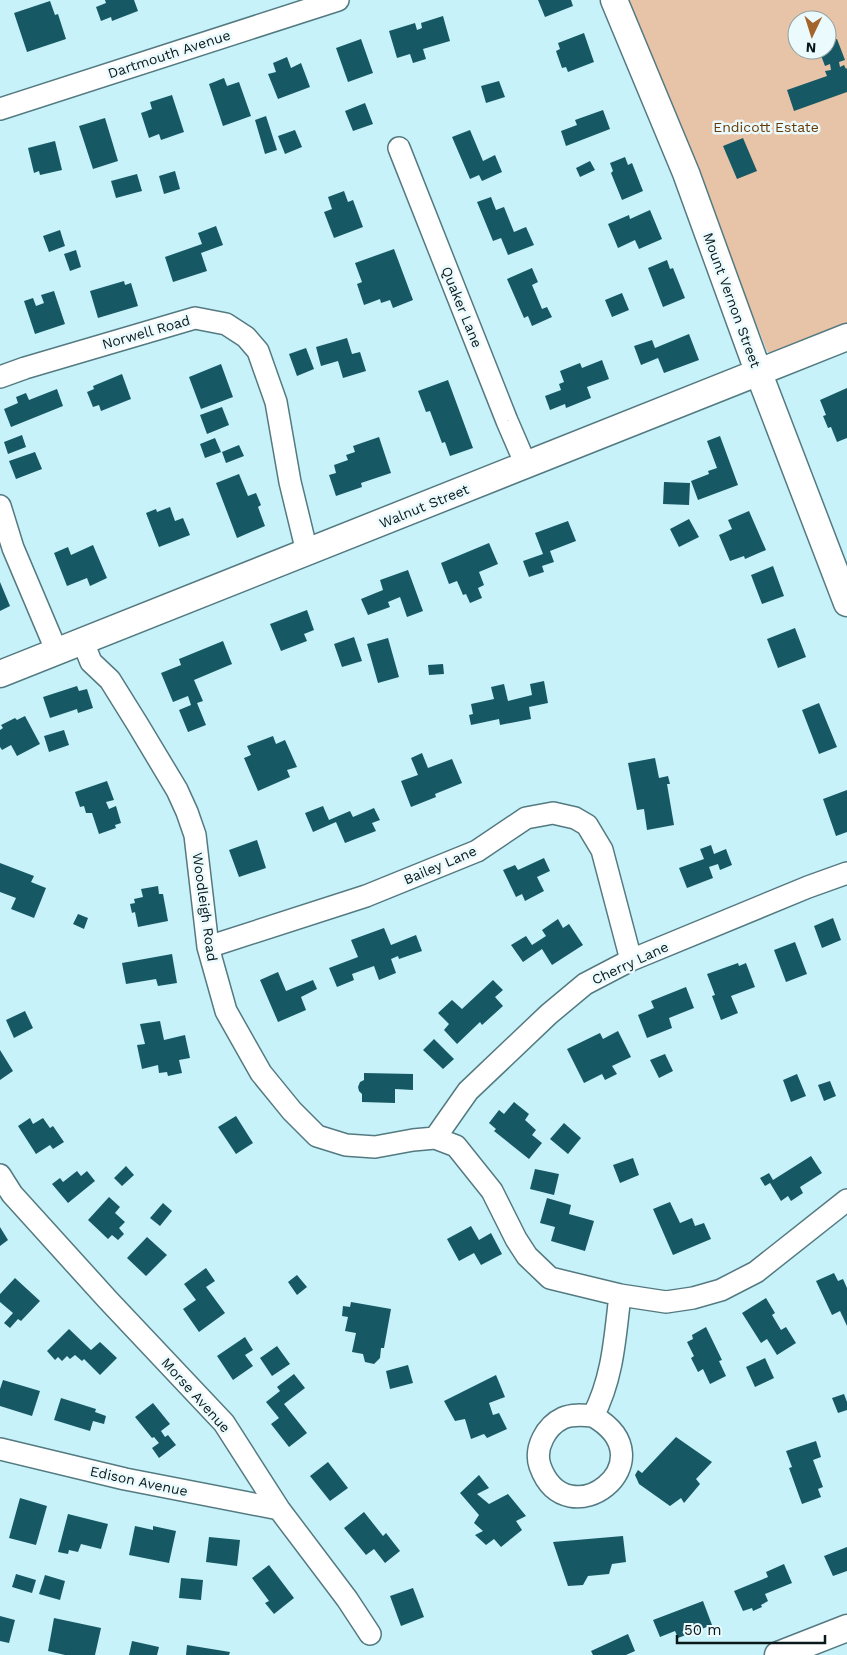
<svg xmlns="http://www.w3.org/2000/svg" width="847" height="1655" viewBox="0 0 847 1655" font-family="'Work Sans',sans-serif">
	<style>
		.green { fill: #e7c3a8; fill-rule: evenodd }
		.building { fill: #165964 }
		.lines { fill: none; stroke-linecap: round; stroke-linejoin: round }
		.minor-casing { stroke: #547a81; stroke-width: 24 }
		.tertiary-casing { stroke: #547a81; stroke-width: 29 }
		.minor { stroke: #fff; stroke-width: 21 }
		.tertiary { stroke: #fff; stroke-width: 26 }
		.labels { text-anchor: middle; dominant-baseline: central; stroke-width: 5; stroke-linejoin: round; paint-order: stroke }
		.street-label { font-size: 14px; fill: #08181b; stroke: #eafafd }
		.park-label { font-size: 14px; fill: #693905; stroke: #eafafd }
	</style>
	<rect width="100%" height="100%" fill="#c8f2fa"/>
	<!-- green -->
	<path class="green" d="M629 0H847V327L771 354 767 351ZM797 20H827V50H797Z"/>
	<!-- building -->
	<path class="building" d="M105 0H134L138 11 112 21 111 17 101 21 96 7 106 3Z
		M538 0H571L573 6 545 17Z
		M50 1 55 15 58 14 66 39 27 52 14 13Z
		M443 16 450 41 423 49 426 59 413 63 410 54 397 58 389 31 415 23 417 30 422 28 421 23Z
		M584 33 594 62 568 72 566 67 562 68 556 51 560 49 558 43Z
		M361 39 373 73 348 82 336 48Z
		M837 39 845 60 839 62 840 67 844 65 846 69 847 68V92L794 111 787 90 827 76 825 71 831 70 830 64 825 66 819 50H827V42Z
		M287 57 291 68 301 63 310 87 278 99 268 74 276 72 273 63Z
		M224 78 227 86 239 82 251 116 223 126 209 84Z
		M499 81 505 97 486 103 481 86Z
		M172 95 184 132 161 140 159 134 149 138 141 113 152 109 150 102Z
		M365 103 373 124 353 131 345 111Z
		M603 110 610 129 566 146 561 131 577 125 575 120Z
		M266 116 277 150 265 154 255 120Z
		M105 118 118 161 93 169 79 126Z
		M295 130 302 147 285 154 278 136Z
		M470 130 483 161 495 155 502 172 482 181 479 175 470 179 452 137Z
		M743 138 757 171 737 179 723 146Z
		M55 141 62 170 40 175 39 171 34 173 28 148Z
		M625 157 628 165 632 163 643 191 622 200 611 173 613 171 610 163Z
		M590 161 595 170 580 177 576 168Z
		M175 171 180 189 164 194 159 176Z
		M137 174 142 191 116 198 111 181Z
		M344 191 348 202 353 200 363 227 334 238 324 212 332 209 328 197Z
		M491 197 496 210 504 207 514 232 526 227 534 245 508 255 501 238 493 241 477 202Z
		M650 210 662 239 639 249 635 240 618 248 608 224 629 215 630 219Z
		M216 226 223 245 201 253 207 271 173 282 165 257 202 244 198 233Z
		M60 230 65 246 49 252 43 236Z
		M394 249 413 300 393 308 390 300 381 303 380 299 364 305 357 284 362 282 355 263Z
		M76 250 81 267 70 271 64 254Z
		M667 260 670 269 673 268 685 298 663 307 648 268Z
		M532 268 538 282 532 285 542 309 547 307 552 317 532 326 528 316 524 318 507 279Z
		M124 281 125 285 131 283 138 306 98 318 90 291Z
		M54 291 65 324 35 334 24 301 33 298 36 306 44 303 41 295Z
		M622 293 629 310 612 317 605 300Z
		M689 334 699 360 664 373 658 358 641 365 634 346 652 340 655 348Z
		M347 338 352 354 360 352 366 371 343 378 338 361 321 366 316 347Z
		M306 348 314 369 297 376 289 354Z
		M602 360 609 379 587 387 591 398 566 408 565 404 550 410 545 396 561 390 559 384 564 382 560 371 580 363 582 368Z
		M221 364 233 397 201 409 189 377Z
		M122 374 131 399 101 411 99 405 93 407 87 392 94 389 93 386Z
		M448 380 473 448 450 456 445 442 442 443 430 411 426 412 418 391Z
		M847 388V438L837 442 831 427 828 428 823 416 826 415 820 400Z
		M57 389 63 406 11 427 4 409 18 403 16 397 26 393 29 400Z
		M222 407 229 425 207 434 200 415Z
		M22 435 26 447 8 454 4 442Z
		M720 436 738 485 698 500 691 481 709 474 708 471 717 468 707 441Z
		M379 437 391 473 361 483 362 487 336 496 329 475 336 473 334 465 348 460 346 455 355 452 353 446Z
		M215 438 221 452 205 458 200 444Z
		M239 445 244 456 226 463 222 452Z
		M35 452 42 469 16 479 9 461Z
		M239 474 248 496 256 493 261 505 258 507 265 526 237 538 216 483Z
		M664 482 690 483 689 505 663 504Z
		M170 507 175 521 183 518 190 535 159 547 146 513 156 509 157 512Z
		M749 511 766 550 745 559 744 556 730 561 719 535 732 529 728 520Z
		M689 519 699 537 679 547 670 529Z
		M568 521 576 541 550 551 554 562 542 566 544 572 529 577 523 561 543 554 535 533Z
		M489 543 498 564 479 572 484 585 478 588 482 598 470 603 466 594 463 595 457 581 449 584 441 563Z
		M93 545 107 578 90 586 87 578 67 586 54 553 68 547 71 555Z
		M773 566 784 596 762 604 751 575Z
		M408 570 423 611 407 617 400 597 388 602 390 607 368 615 361 599 383 590 380 580Z
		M0 582 10 606 0 611Z
		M307 610 314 630 304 634 307 641 281 651 270 624Z
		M795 628 806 657 778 668 767 639Z
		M354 637 362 661 342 667 334 644Z
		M388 638 399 677 378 683 367 644Z
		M223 641 232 664 194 680 203 701 197 703 206 725 188 732 179 710 191 705 188 696 173 702 161 673 181 665 179 659Z
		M443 664 444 674 429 675 428 665Z
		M544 681 548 703 529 707 531 719 500 725 499 719 471 725 469 715 473 714 471 704 494 699 491 687 504 684 508 701 532 695 530 684Z
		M77 686 79 691 87 689 93 708 78 713 77 709 50 718 43 697Z
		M819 703 837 747 819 754 802 710Z
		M25 716 40 744 17 756 11 745 2 750 0 747V730L3 728 1 725 15 718 17 720Z
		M64 730 69 745 49 752 44 736Z
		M273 736 276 744 285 740 297 767 287 770 290 777 258 791 244 758 251 755 247 746Z
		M422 753 428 768 452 759 462 783 435 794 436 797 411 807 401 781 418 775 411 758Z
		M655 758 659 778 668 776 670 784H667L674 825 647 830 644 809 637 810 628 763Z
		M107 781 114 800 106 802 109 809 116 806 121 823 115 825 116 828 99 834 92 813H86L84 806 80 807 75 792Z
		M847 790V832L836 836 823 799Z
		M323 806 329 820 350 811 353 817 374 808 380 820 372 823 376 831 345 843 336 822 313 832 305 813Z
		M257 840 266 868 239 877 229 850Z
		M711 845 714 854 726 849 732 865 720 870 718 864 709 867 713 878 687 888 679 868 704 859 700 849Z
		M544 858 550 871 537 877 544 891 525 901 522 894 516 897 503 870 515 865 518 870Z
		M0 863 34 876 31 882 46 888 34 918 11 909 16 898 0 892Z
		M158 886 159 894H163L168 921 138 927 135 912 132 913 130 904 135 903 134 899 143 897 141 889Z
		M78 914 88 918 84 929 73 924Z
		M833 918 841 940 822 948 814 926Z
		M558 919 563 928 569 924 583 945 552 965 542 949 523 962 511 945 526 936 532 945 546 936 542 930Z
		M384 928 391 945 416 935 422 951 399 959 398 956 391 959 396 973 379 980 374 966 352 974 354 980 337 987 329 968 358 957 351 940Z
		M795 942 807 974 786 982 774 950Z
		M172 954 177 983 158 986 156 979 126 984 122 963Z
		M738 963 739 966 746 963 755 987 731 996 738 1013 721 1020 712 996 715 995 707 974Z
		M278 972 286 991 313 980 317 989 301 997 306 1010 278 1022 260 980Z
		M493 980 503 990 495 997 503 1006 482 1025 480 1022 457 1044 444 1030 449 1024 438 1013 452 1000 462 1009Z
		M686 987 694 1008 669 1018 672 1028 647 1038 638 1015 654 1008 651 1001Z
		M25 1011 33 1028 14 1038 6 1020Z
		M160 1021 164 1040 185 1035 190 1058 179 1060 182 1073 168 1076 167 1072 159 1073 158 1065 142 1069 137 1045 145 1044 140 1024Z
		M618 1031 631 1057 612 1066 617 1074 605 1080 602 1074 584 1083 567 1049 600 1033 603 1039Z
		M434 1039 454 1059 443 1069 423 1050Z
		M0 1050 13 1071 0 1080Z
		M665 1054 673 1071 659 1078 650 1060Z
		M364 1073 413 1074V1090L395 1089V1103L362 1102V1094L359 1091 358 1087 360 1082 364 1080Z
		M797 1074 806 1096 791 1102 783 1080Z
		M830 1081 836 1096 824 1101 818 1085Z
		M514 1102 529 1114 525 1120 536 1130 532 1135 542 1143 529 1159 494 1131 496 1129 489 1123 499 1110 504 1114Z
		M236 1116 253 1143 236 1154 218 1127Z
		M30 1118 33 1124 43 1118 50 1128 53 1126 64 1142 53 1149 50 1145 36 1154 18 1126Z
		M564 1123 581 1138 568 1154 550 1139Z
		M811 1156 822 1173 800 1187 803 1193 791 1201 788 1196 781 1201 770 1183 765 1186 760 1178 769 1173 773 1180Z
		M633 1158 639 1175 620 1183 613 1165Z
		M126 1166 134 1175 122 1186 114 1178Z
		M535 1169 559 1174 554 1195 530 1189Z
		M77 1171 81 1176 87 1171 95 1181 68 1203 52 1184 60 1178 63 1182Z
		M109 1197 120 1207 115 1213 125 1222 119 1228 124 1234 118 1240 112 1235 108 1239 88 1220Z
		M547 1198 571 1205 569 1214 594 1221 585 1251 551 1241 555 1227 540 1223Z
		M670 1202 680 1223 692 1218 695 1226 704 1223 711 1239 673 1255 653 1209Z
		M163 1203 172 1211 160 1226 150 1218Z
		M471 1226 479 1240 491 1233 502 1254 481 1265 474 1253 459 1261 447 1239Z
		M0 1227 8 1240 0 1246Z
		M147 1237 167 1255 146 1276 127 1258Z
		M206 1268 215 1281 206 1287 225 1313 199 1332 183 1309 196 1300 184 1284Z
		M834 1273 838 1281 843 1279 847 1288V1326L840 1311 832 1315 816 1281Z
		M297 1275 307 1287 297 1295 288 1282Z
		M15 1278 40 1301 21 1321 18 1319 10 1328 4 1323 13 1313 0 1302V1294Z
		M766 1298 775 1313 772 1315 781 1330 786 1327 796 1343 777 1355 767 1339 761 1343 742 1313Z
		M351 1302 391 1309 384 1348H381L380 1358 374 1364 365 1362 363 1354 352 1352 356 1333 345 1331 348 1317 342 1316 343 1306 350 1307Z
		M706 1327 722 1360 719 1361 726 1376 710 1384 703 1369 698 1372 691 1358 694 1356 687 1342 693 1339 692 1335Z
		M69 1329 91 1350 100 1342 117 1358 100 1375 84 1359 82 1361 75 1355 70 1359 67 1356 62 1361 58 1357 55 1360 47 1351Z
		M245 1337 253 1350 245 1355 253 1366 233 1380 217 1356Z
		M277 1346 290 1364 272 1376 260 1358Z
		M765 1358 774 1378 755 1387 746 1367Z
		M408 1365 413 1383 390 1389 386 1371Z
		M294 1374 305 1388 284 1404 307 1433 289 1447 271 1424 279 1418 266 1402 280 1391 277 1387Z
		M496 1375 505 1397 489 1403 493 1415 499 1413 507 1429 487 1438 484 1434 471 1439 465 1419 455 1421 444 1401Z
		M3 1380 40 1391 32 1416 0 1406V1389Z
		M844 1394 847 1402V1410L838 1413 832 1398Z
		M61 1398 96 1409 95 1412 106 1416 104 1424 93 1421 90 1431 54 1420Z
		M153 1403 170 1424 161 1431 165 1437 168 1435 176 1445 159 1458 152 1448 159 1443 154 1437 152 1438 135 1417Z
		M676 1437 712 1462 696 1479 700 1484 684 1503 681 1498 670 1506 639 1484 635 1475 638 1470 642 1473Z
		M816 1441 821 1457 813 1460 823 1487 818 1489 821 1497 802 1504 789 1468 792 1467 786 1451Z
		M328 1462 348 1488 330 1501 310 1476Z
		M479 1475 489 1488 477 1494 489 1504 508 1494 526 1516 516 1521 522 1530 501 1547 494 1539 486 1545 475 1535 483 1531 474 1523 479 1515 460 1493Z
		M20 1498 47 1506 36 1545 9 1538Z
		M364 1512 383 1536 386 1533 400 1551 385 1563 374 1549 366 1555 344 1528Z
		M68 1514 108 1524 101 1549 81 1544 78 1552 69 1550 68 1554 58 1552Z
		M135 1526 153 1530V1526L176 1531 169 1563 129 1555Z
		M623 1536 626 1562 612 1564 609 1574 588 1576 583 1585 568 1586 553 1542Z
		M209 1537 240 1540 237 1566 206 1562Z
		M847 1547V1571L833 1576 824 1556Z
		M784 1564 792 1583 765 1594 768 1601 761 1605 762 1607 753 1611 752 1608 743 1611 734 1591 768 1577 766 1572Z
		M269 1565 294 1598 274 1614 265 1603 269 1601 252 1578Z
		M16 1574 36 1580 32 1593 12 1587Z
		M45 1575 65 1581 60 1600 39 1594Z
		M181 1578 203 1580 201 1600 179 1598Z
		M413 1588 424 1617 401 1626 390 1596Z
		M703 1601 712 1625 678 1638 675 1631 660 1637 653 1620Z
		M0 1616 15 1620 9 1643 0 1641Z
		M54 1618 101 1628 95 1655H65L48 1651Z
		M628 1634 635 1651 626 1655H593L591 1651Z
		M132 1641 159 1647 157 1655H129Z
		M187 1645 230 1652 229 1655H186Z"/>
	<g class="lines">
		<defs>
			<path id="minor" d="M0 109 338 0
				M399 148 507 421 526 465
				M0 377 25 368 195 318 226 324 246 337 258 351 276 402 290 482 307 552
				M0 506 13 548 57 652
				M83 642 91 662 110 680 138 725 177 790 187 812 195 835 208 947 226 1011 261 1073 292 1111 317 1136 346 1145 375 1147 413 1140 435 1138 456 1146 492 1191 516 1239 527 1256 550 1278 620 1295 666 1302 693 1298 721 1290 756 1272 847 1200
				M208 947 366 896 477 851 526 818 553 813 575 818 587 825 602 850 631 960
				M435 1138 468 1091 549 1014 585 984 631 960 808 887 847 873
				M0 1175 12 1194 108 1300 224 1423 279 1509 347 1599 370 1634
				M593 1416C582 1415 572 1414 563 1418 546 1426 534 1448 540 1466 567 1541 671 1461 593 1416 613 1378 615 1337 620 1295
				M0 1449 125 1479 279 1509"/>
			<path id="tertiary" d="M614 0 686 173 758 371 847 603
				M0 674 847 337
				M778 1655 847 1628"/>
		</defs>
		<!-- minor casing -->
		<use href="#minor" class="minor-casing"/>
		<!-- tertiary casing -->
		<use href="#tertiary" class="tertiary-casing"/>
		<!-- minor -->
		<use href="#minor" class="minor"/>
		<!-- tertiary -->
		<use href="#tertiary" class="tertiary"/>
	</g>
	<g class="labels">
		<!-- street labels -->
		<g class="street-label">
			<text transform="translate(169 54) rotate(-18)">Dartmouth Avenue</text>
			<text transform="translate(732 300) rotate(70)">Mount Vernon Street</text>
			<text transform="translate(462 307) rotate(68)">Quaker Lane</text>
			<text transform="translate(146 332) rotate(-16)">Norwell Road</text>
			<text transform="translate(424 506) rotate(-22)">Walnut Street</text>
			<text transform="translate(440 865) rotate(-23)">Bailey Lane</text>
			<text transform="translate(205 907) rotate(82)">Woodleigh Road</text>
			<text transform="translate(630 963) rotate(-25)">Cherry Lane</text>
			<text transform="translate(196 1395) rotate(48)">Morse Avenue</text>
			<text transform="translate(139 1481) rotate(12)">Edison Avenue</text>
		</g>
		<!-- park labels -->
		<g class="park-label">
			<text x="766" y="127">Endicott Estate</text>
		</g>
	</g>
	<!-- north arrow -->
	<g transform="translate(812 35) rotate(184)"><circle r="24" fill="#eafafd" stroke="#90a0a3"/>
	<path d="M0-4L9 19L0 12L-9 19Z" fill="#a4652c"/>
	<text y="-8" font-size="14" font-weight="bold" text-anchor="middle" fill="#08181b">N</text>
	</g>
	<!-- scale -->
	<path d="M677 1635v8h148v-8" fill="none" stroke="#08181b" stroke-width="2.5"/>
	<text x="684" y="1635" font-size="15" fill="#08181b" stroke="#eafafd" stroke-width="4" paint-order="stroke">50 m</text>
</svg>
